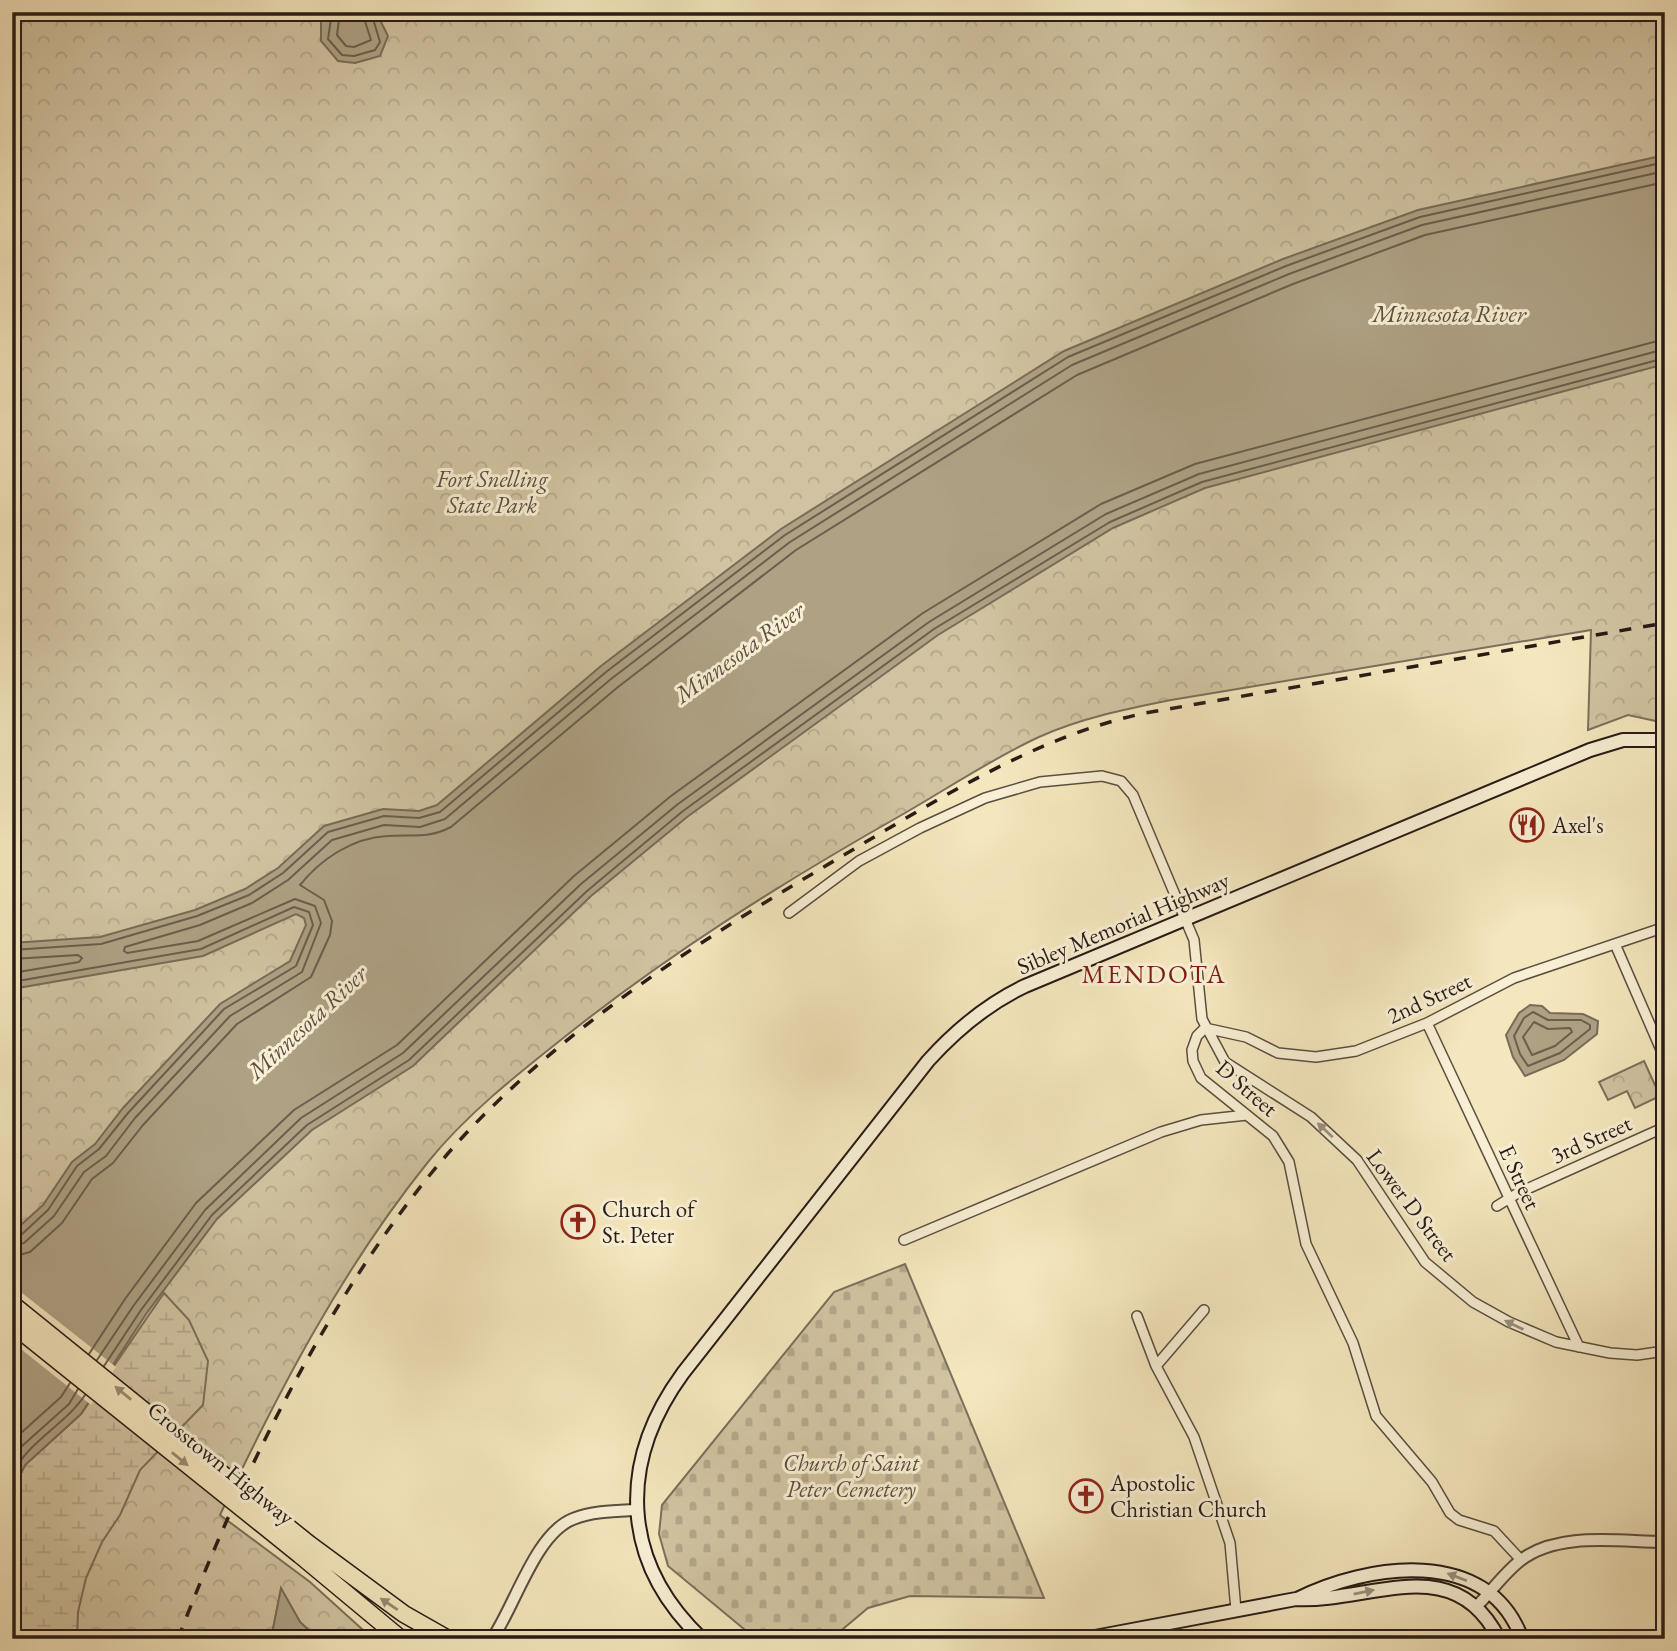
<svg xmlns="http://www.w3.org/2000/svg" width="1677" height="1651" viewBox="0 0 1677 1651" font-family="'EB Garamond',serif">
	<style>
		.forest { fill: url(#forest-crowns); stroke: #7c6f5c; stroke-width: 2 }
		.wetland { fill: url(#wetland-marsh); stroke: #7c6f5c; stroke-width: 2 }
		.cemetery { fill: url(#cemetery-stones); stroke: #7c6f5c; stroke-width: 2 }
		.water { fill: #aea184; stroke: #786b58; stroke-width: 2 }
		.pier { fill: #f4e6bd }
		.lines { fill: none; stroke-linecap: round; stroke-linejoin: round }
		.shore { stroke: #6a5e4d; stroke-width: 2 }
		.minor-casing { stroke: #5a4e40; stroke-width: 12 }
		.tertiary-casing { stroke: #5a4e40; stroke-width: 14 }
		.secondary-casing { stroke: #271b16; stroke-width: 16 }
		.motorway-casing { stroke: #271b16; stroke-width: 19 }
		.minor { stroke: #f8efd4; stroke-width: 9 }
		.tertiary { stroke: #f8efd4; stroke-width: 10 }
		.secondary { stroke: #f8efd4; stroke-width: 12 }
		.motorway { stroke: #f4e6bd; stroke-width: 16 }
		.rail { stroke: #271b16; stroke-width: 3.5; stroke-dasharray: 12 12; stroke-linecap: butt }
		.motorway-bridge-casing { stroke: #271b16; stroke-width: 19; stroke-linecap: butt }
		.motorway-bridge { stroke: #f4e6bd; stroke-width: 16 }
		.oneway { fill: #9a907e }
		.oneway2 { fill: #988b72 }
		.labels { text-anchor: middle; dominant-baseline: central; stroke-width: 6; stroke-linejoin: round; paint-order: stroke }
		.park-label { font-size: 23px; font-style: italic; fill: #5a4d40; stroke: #f8efd4 }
		.poi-label { font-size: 23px; fill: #271b16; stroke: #f8efd4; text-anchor: start }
		.street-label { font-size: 23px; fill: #271b16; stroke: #f8efd4 }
		.water-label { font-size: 24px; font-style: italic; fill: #5d5142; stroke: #f8efd4 }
		.quarter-label { font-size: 26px; letter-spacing: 2px; fill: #7a1f14; stroke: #f8efd4 }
	</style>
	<defs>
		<pattern id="forest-crowns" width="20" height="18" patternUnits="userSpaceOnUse" patternTransform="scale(1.75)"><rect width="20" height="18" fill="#d1c3a1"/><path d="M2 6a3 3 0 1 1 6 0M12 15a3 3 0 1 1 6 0" fill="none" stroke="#b3a78a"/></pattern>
		<pattern id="wetland-marsh" width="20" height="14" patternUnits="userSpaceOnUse" patternTransform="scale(1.75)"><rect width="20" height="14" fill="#d1c3a1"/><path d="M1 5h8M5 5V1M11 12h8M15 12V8" fill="none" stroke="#b3a78a"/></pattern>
		<pattern id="cemetery-stones" width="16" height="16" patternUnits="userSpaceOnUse" patternTransform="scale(1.75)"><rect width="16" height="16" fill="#d1c3a1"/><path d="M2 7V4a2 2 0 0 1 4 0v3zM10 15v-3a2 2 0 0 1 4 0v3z" fill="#b3a78a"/></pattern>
	</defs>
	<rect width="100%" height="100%" fill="#f4e6bd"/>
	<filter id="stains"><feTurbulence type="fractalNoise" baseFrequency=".00286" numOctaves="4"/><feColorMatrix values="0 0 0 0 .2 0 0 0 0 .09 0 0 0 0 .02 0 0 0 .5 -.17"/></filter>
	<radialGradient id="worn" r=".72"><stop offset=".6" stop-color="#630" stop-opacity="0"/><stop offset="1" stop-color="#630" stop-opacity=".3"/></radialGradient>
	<!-- forest -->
	<path class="forest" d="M12 12H1665V723L1628 715 1588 730 1591 630 1171 700C1126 709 1081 718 1039 737 991 759 944 791 898 817 780 884 667 955 562 1039 514 1077 466 1115 428 1162 342 1269 278 1392 220 1515L310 1582 373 1639H318L300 1622 281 1589 271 1639H12Z
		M1644 1061 1660 1096 1635 1108 1627 1091 1608 1100 1599 1082Z"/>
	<!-- wetland -->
	<path class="wetland" d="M164 1293 189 1320 208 1361 203 1405 140 1470 120 1515 102 1542 86 1578 78 1612 77 1639H12V1492L25 1465 81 1414Z"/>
	<!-- cemetery -->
	<path class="cemetery" d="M905 1264 1044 1598 910 1596 868 1608 831 1639H756L668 1566 659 1534 662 1505 834 1292Z"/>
	<!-- water -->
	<path class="water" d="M332 12H376L388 36 380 56 355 63 338 61 321 41V21L325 14Z
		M1665 155V364L1205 488 1113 528 938 635 687 817 591 896 413 1066 312 1130 217 1219 146 1314 81 1414 25 1465 12 1492V1233L43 1205 72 1162 95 1144 123 1108 220 1004 290 961 306 925 304 918 296 914 203 956 12 989V943L100 937 195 910 245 889 278 868 324 826 383 809 419 811 437 805 601 666 781 529 1064 351 1283 259 1418 210Z
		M1530 1005 1542 1006 1550 1013 1583 1014 1598 1021 1597 1034 1564 1060 1525 1076 1513 1057 1506 1035 1519 1013Z
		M281 1588 300 1622 318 1639H271Z"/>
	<!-- pier -->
	<path class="pier" d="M12 1285 116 1367 91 1405 12 1342Z"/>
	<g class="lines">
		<!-- shore -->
		<path class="shore" d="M332 12 328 39 342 55 354 56 375 50 380 42 371 12
			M340 12 337 35 346 46 354 47 371 40 362 12
			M12 950 101 944 197 916 249 895 283 873 328 832 384 816 419 818 440 812 606 672 785 535 1068 357 1286 266 1420 217 1665 162
			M12 959 78 955 82 958 79 962 12 973
			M12 982 201 949 294 907 309 912 313 925 296 966 224 1009 128 1113 99 1149 77 1166 48 1210 20 1236 12 1238
			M1533 1012 1548 1020H1581L1590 1025V1029L1560 1053 1528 1066 1520 1054 1514 1036 1524 1018Z
			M1534 1022 1548 1029 1570 1028 1572 1032 1555 1046 1532 1055 1523 1037Z
			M12 1246 24 1243 54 1216 84 1172 106 1156 135 1118 230 1016 302 972 321 923 315 906 295 899 198 941 127 953 124 951 125 947 200 925 252 903 288 880 332 840 384 825 420 827 445 819 611 679 790 542 1072 365 1289 274 1422 225 1665 171
			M12 1257 30 1252 62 1223 92 1179 113 1163 143 1125 237 1024 311 977 330 935 332 921 324 900 300 885C321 859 352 838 387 836 411 834 428 839 451 827L618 687 796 550 1077 375 1293 284 1425 235 1665 182
			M89 1354 125 1299 196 1203 294 1110 397 1045 574 876 671 796 923 613 1101 504 1195 464 1665 339
			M97 1360 134 1305 205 1210 301 1118 403 1053 581 884 678 804 929 622 1106 514 1199 474 1665 349
			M104 1366 141 1310 212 1215 307 1125 409 1060 587 891 683 811 934 629 1110 522 1202 482 1665 358
			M12 1441 61 1397 70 1383
			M12 1455 69 1404 78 1389
			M12 1475C27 1442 65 1425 85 1395"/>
		<defs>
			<path id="minor" d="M789 913 859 861 920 828 985 798 1040 782 1102 776 1121 781 1133 795 1194 940 1202 1019 1225 1062 1311 1117 1357 1160 1425 1262 1473 1302 1509 1322 1556 1342 1610 1353 1637 1355 1665 1351
				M1615 944 1665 1059
				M1427 1023 1579 1347
				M1205 1028 1197 1036 1192 1050 1193 1061 1201 1078 1273 1136 1289 1162 1306 1244 1353 1343 1376 1416 1432 1482 1450 1513 1459 1520 1494 1531 1521 1560
				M1205 1028 1246 1037 1278 1053 1316 1057 1356 1051 1427 1023 1514 978 1665 927
				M1497 1206 1518 1193 1665 1127
				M904 1240 1161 1132 1201 1120 1247 1115
				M1137 1316 1156 1366 1194 1437 1230 1543 1236 1610
				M1156 1366 1204 1310"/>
			<path id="tertiary" d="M1476 1607C1491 1592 1504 1573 1521 1560 1559 1531 1620 1542 1665 1542
				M492 1639C515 1606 535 1534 573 1519 593 1511 616 1511 637 1510"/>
			<path id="secondary" d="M1297 1599C1367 1564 1488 1545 1522 1639
				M702 1639C620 1561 618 1462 683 1373L928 1061C956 1030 987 1004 1025 986L1590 750 1623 740H1665
				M1084 1639 1296 1599C1370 1603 1454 1549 1499 1639"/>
			<path id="motorway" d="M309 1544 404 1614 448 1639
				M300 1555 401 1639"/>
		</defs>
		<!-- minor casing -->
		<use href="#minor" class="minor-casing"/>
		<!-- tertiary casing -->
		<use href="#tertiary" class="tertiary-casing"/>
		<!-- secondary casing -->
		<use href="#secondary" class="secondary-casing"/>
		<!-- motorway casing -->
		<use href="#motorway" class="motorway-casing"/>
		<!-- minor -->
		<use href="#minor" class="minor"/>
		<!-- tertiary -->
		<use href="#tertiary" class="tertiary"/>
		<!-- secondary -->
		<use href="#secondary" class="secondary"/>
		<!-- motorway -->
		<use href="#motorway" class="motorway"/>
		<!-- rail -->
		<path class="rail" d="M178 1639C243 1468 346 1259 472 1127 580 1015 717 930 849 852 942 797 1038 736 1145 713L1665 623"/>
		<defs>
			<path id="motorway-bridge" d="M12 1304 309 1544
				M12 1324 300 1555"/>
		</defs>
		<!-- motorway-bridge casing -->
		<use href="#motorway-bridge" class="motorway-bridge-casing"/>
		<!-- motorway-bridge -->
		<use href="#motorway-bridge" class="motorway-bridge"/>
	</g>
	<!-- one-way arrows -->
	<defs><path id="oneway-solid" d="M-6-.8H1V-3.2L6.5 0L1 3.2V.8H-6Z" transform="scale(1.75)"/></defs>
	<g class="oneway">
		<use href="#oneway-solid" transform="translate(1325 1130) rotate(-137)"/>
		<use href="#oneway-solid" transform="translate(1514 1325) rotate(-154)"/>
		<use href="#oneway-solid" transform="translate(1457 1577) rotate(-159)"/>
		<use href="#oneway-solid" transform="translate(1364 1592) rotate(-11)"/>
	</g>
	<g class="oneway2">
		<use href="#oneway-solid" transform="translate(123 1393) rotate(-141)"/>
		<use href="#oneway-solid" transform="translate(180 1459) rotate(39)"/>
		<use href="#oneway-solid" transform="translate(389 1604) rotate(-146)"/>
	</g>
	<!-- icons -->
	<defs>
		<symbol id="restaurant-ring" viewBox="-11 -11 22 22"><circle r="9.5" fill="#f8efd4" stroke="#8f2418" stroke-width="1.5"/><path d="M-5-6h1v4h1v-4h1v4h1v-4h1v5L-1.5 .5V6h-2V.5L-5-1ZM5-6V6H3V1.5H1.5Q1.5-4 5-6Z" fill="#8f2418"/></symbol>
		<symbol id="church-ring" viewBox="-11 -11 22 22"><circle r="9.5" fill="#f8efd4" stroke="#8f2418" stroke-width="1.5"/><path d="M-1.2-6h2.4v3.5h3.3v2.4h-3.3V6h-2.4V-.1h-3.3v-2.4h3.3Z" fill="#8f2418"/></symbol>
	</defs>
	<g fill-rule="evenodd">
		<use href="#restaurant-ring" x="1508" y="806" width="38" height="38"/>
		<use href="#church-ring" x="559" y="1203" width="38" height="38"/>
		<use href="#church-ring" x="1067" y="1477" width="38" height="38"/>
	</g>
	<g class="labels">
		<!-- park labels -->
		<g class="park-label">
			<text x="492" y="479">Fort Snelling<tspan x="492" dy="26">State Park</tspan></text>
			<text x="851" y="1463">Church of Saint<tspan x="851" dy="26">Peter Cemetery</tspan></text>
		</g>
		<!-- poi labels -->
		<g class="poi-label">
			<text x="1552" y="825">Axel's</text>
			<text x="602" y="1209">Church of<tspan x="602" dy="26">St. Peter</tspan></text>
			<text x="1110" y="1483">Apostolic<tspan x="1110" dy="26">Christian Church</tspan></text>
		</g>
		<!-- street labels -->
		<g class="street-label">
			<text transform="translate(1123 923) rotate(-23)">Sibley Memorial Highway</text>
			<text transform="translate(1429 998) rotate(-25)">2nd Street</text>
			<text transform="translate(1247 1088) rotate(41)">D Street</text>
			<text transform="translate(1591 1139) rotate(-24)">3rd Street</text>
			<text transform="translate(1520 1177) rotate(65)">E Street</text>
			<text transform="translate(1412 1205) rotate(53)">Lower D Street</text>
			<text transform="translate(221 1463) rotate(39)">Crosstown Highway</text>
		</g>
		<!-- water labels -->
		<g class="water-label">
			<text x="1449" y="313">Minnesota River</text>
			<text transform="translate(739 652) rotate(-36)">Minnesota River</text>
			<text transform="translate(307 1022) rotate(-43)">Minnesota River</text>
		</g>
		<!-- quarter labels -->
		<g class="quarter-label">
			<text x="1154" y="974">MENDOTA</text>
		</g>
	</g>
	<!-- margin -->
	<rect width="1677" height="1651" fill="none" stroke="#f4e6bd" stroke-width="42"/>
	<rect x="14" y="14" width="1649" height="1623" fill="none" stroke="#271b16" stroke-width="3.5"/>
	<rect x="21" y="21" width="1635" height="1609" fill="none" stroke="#271b16" stroke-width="2"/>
	<rect width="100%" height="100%" filter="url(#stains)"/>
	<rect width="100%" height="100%" fill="url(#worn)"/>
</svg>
